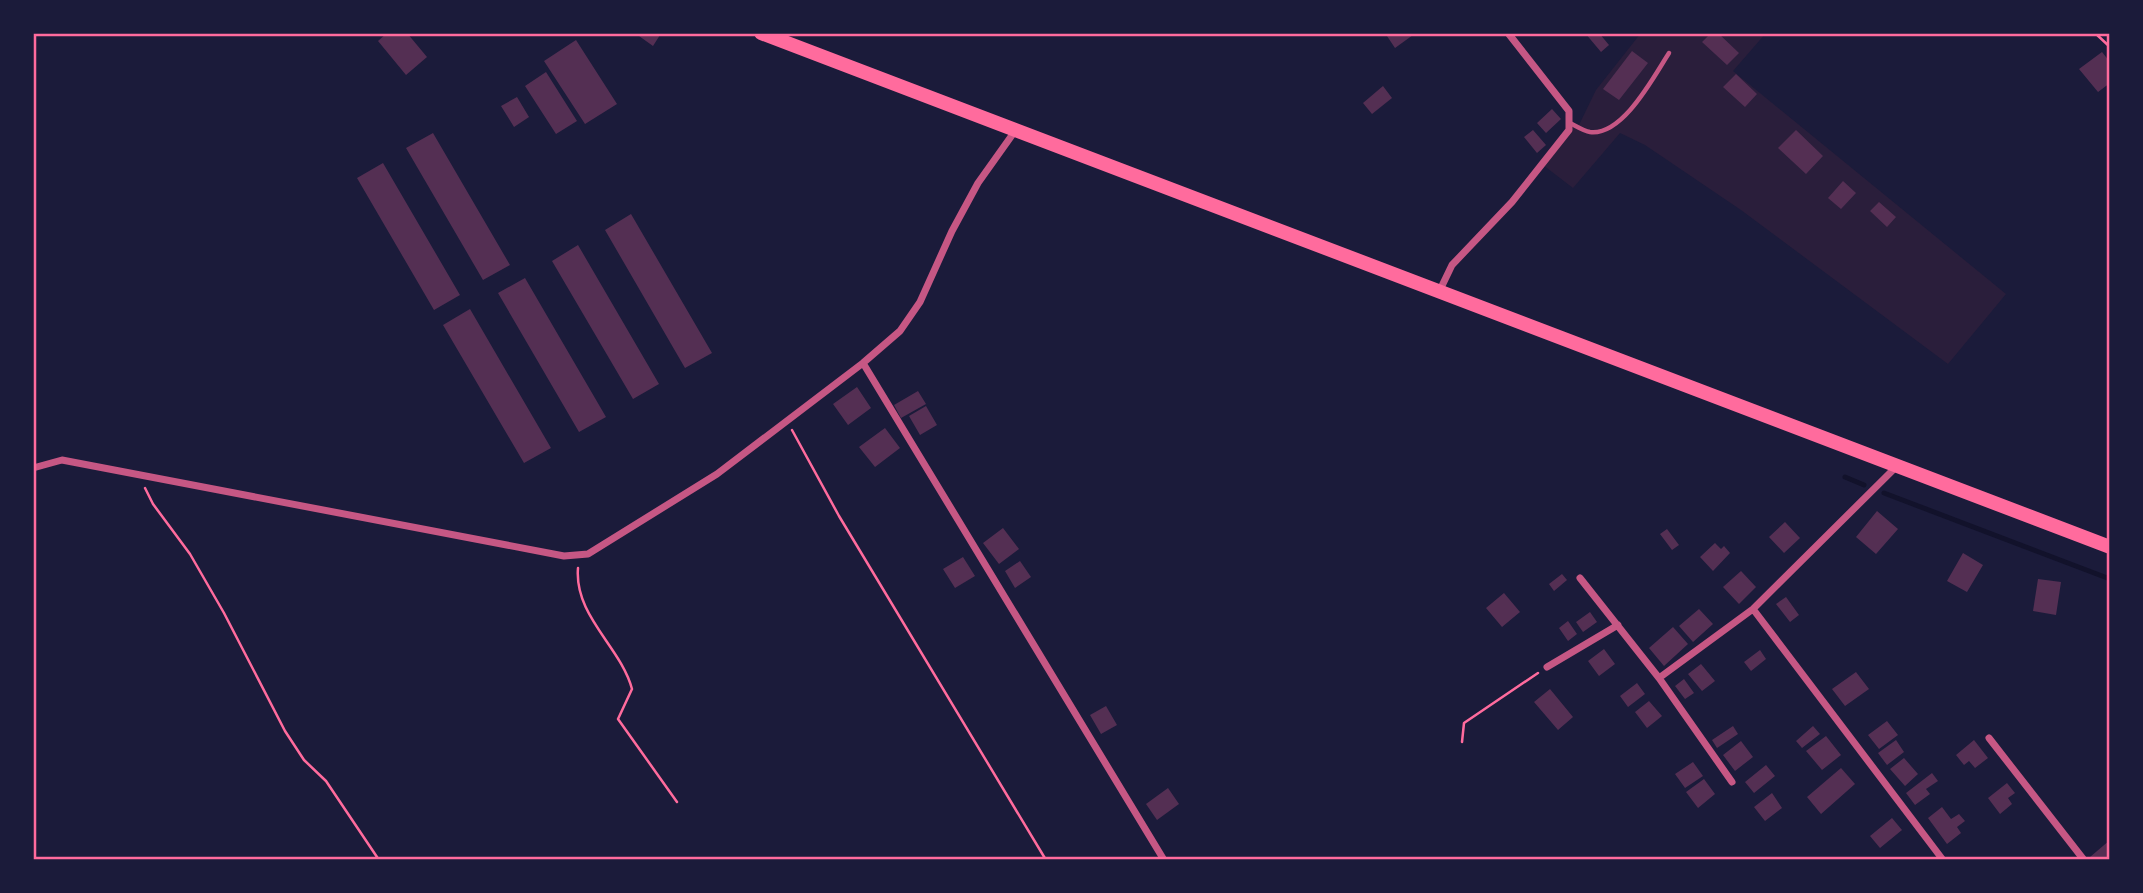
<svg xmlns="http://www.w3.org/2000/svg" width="2143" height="893" viewBox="0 0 2143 893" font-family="'PT Sans',sans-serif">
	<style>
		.green { fill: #2a1e3b }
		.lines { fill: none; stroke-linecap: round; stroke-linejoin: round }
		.stream { stroke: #12122b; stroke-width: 5 }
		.building { fill: #542f53 }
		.path { stroke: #ff6b9d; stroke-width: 2.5 }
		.service { stroke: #c65784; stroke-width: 4.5 }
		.minor { stroke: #c65784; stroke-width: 7 }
		.primary { stroke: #ff6b9d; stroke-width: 14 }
		.neatline { fill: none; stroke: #ff6b9d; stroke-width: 2.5 }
	</style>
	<rect width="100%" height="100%" fill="#1b1b3a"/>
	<!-- green -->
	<path class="green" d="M1641 33H1766L1733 71 2006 294 1948 364 1741 210 1645 145 1620 133 1573 188 1543 165 1569 130 1579 125 1596 90Z"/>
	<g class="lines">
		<!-- stream -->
		<path class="stream" d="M1845 477 1864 485
			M1884 493 2110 579"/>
	</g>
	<!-- building -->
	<path class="building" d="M387 33H407L427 57 406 75 378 41Z
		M641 33H657L660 35 653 46 639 36Z
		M1385 33H1412L1413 35 1395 48Z
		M1585 33H1599L1609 45 1601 52Z
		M1711 33H1718L1739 53 1727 65 1702 42Z
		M576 40 617 104 585 124 544 61Z
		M1632 51 1648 63 1619 100 1603 89Z
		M2102 52 2110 62V83L2098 92 2079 69Z
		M546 72 577 121 556 134 525 86Z
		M1736 74 1757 94 1745 107 1723 87Z
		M1383 86 1392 98 1372 114 1363 103Z
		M517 97 529 117 514 127 501 106Z
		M1552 109 1561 119 1546 133 1537 123Z
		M1533 130 1546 145 1537 153 1524 137Z
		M1796 130 1823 156 1806 174 1778 148Z
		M433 133 510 265 483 280 406 148Z
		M383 163 460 295 434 310 357 178Z
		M1843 181 1856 193 1841 209 1828 198Z
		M1879 202 1896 217 1887 227 1870 211Z
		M631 214 712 353 685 368 605 230Z
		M578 245 659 384 633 399 552 261Z
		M525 278 606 417 579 432 498 293Z
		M470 309 551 448 524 463 443 325Z
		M857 387 871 408 848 425 833 404Z
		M918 391 926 404 901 418 894 405Z
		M926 406 937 425 920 435 909 416Z
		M885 428 900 448 875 467 859 447Z
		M1877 511 1898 529 1876 554 1856 537Z
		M1785 522 1800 538 1784 553 1769 537Z
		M1003 528 1019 549 999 564 983 543Z
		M1667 529 1679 545 1672 550 1660 534Z
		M1715 543 1721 549 1724 546 1730 553 1713 571 1700 557Z
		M1963 553 1983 565 1967 592 1947 581Z
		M963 557 975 576 955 588 943 569Z
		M1020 561 1031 577 1015 588 1005 571Z
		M1741 571 1756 587 1739 604 1723 587Z
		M1562 574 1567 580 1554 591 1549 584Z
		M2038 579 2061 582 2056 615 2033 611Z
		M1504 593 1520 612 1502 627 1486 608Z
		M1786 597 1799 615 1790 622 1776 604Z
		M1699 609 1713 624 1693 642 1679 626Z
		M1590 612 1597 622 1583 632 1576 622Z
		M1568 621 1577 634 1568 641 1559 628Z
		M1673 627 1688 644 1664 666 1649 648Z
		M1604 649 1615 664 1599 676 1588 661Z
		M1760 650 1766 659 1751 671 1744 662Z
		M1701 664 1715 681 1702 691 1688 674Z
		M1856 672 1869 689 1845 706 1832 689Z
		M1684 679 1694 693 1685 699 1675 686Z
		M1637 683 1645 694 1628 707 1620 696Z
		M1550 689 1573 717 1558 730 1534 702Z
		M1649 701 1662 716 1647 728 1635 712Z
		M1106 706 1117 725 1101 734 1090 715Z
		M1887 721 1898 735 1879 749 1868 735Z
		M1733 726 1738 734 1717 748 1712 740Z
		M1813 726 1820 734 1802 748 1796 741Z
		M1826 736 1841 755 1822 770 1806 751Z
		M1896 740 1904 752 1887 765 1878 753Z
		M1974 740 1988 758 1975 768 1969 761 1964 765 1956 755Z
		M1741 741 1753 757 1735 771 1723 755Z
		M1904 758 1918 774 1905 786 1890 769Z
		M1693 762 1703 776 1685 788 1675 774Z
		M1766 765 1775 776 1754 793 1745 782Z
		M1841 768 1855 784 1821 814 1807 797Z
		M1932 773 1938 781 1926 789 1930 794 1915 805 1906 793Z
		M1704 779 1715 794 1698 808 1686 792Z
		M2007 783 2015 793 2008 798 2012 804 2000 814 1988 798Z
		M1168 788 1179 804 1157 820 1146 804Z
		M1772 793 1782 808 1765 821 1754 807Z
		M1942 807 1951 819 1959 814 1965 821 1957 827 1961 833 1947 844 1928 818Z
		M1892 818 1902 830 1880 848 1870 836Z
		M2110 840V860H2093L2090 857Z"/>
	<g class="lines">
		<!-- path -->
		<path class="path" d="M2095 33 2110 47
			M792 430 839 516 1046 860
			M145 488 153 504 190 554 224 613 285 731 304 760 326 781 379 860
			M578 568C574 616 621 647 632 689L618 719 677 802
			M1462 742 1464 723 1538 673"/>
		<!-- service -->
		<path class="service" d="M1570 123C1576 126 1584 131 1590 132 1623 136 1654 76 1669 53"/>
		<!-- minor -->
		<path class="minor" d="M1439 292 1452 265 1512 202 1569 130V111L1508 33
			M863 363 1164 860
			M33 468 62 460 564 556 588 554 717 474 863 363 900 331 920 302 952 231 978 183 1015 131
			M1580 578 1659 678 1732 782
			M1753 609 1943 860
			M1547 667 1618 625
			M1659 678 1753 609 1897 466
			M1989 738 2084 860"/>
		<!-- primary -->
		<path class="primary" d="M761 33 2110 547"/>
	</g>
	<!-- border -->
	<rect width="2143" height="893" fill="none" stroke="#1b1b3a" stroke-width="70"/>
	<rect x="35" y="35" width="2073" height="823" class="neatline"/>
</svg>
